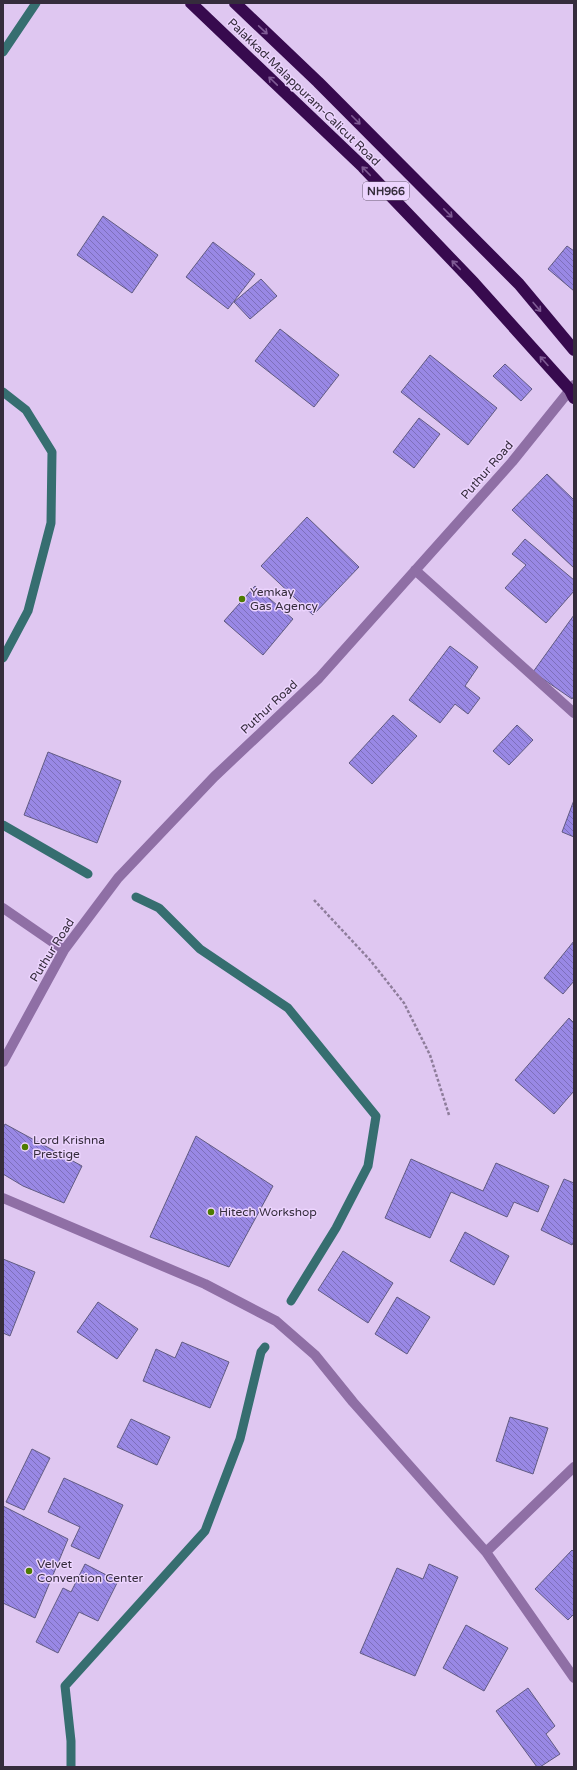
<svg xmlns="http://www.w3.org/2000/svg" width="577" height="1770" viewBox="0 0 577 1770" font-family="'Varela Round',sans-serif">
	<style>
		.lines { fill: none; stroke-linecap: round; stroke-linejoin: round }
		.stream { stroke: #366e70; stroke-width: 9 }
		.building { fill: url(#building-back-hatch); stroke: #615b82 }
		.path { stroke: #8e7d9b; stroke-width: 2.5; stroke-dasharray: 3 2; stroke-linecap: butt }
		.minor { stroke: #8f6fa5; stroke-width: 10 }
		.highway { stroke: #370a4e; stroke-width: 12 }
		.oneway { stroke: #7f5b94 }
		.poi-dot { fill: #4e7c02; stroke: #ecd4fe; stroke-width: 1.5 }
		.labels { text-anchor: middle; dominant-baseline: central; stroke-width: 3; stroke-linejoin: round; paint-order: stroke }
		.shield { fill: #ecd4fe; stroke: #6c5e76; stroke-width: 1 }
		.shield-label { font-size: 11px; font-weight: bold; fill: #352c3c }
		.street-label { font-size: 12px; fill: #352c3c; stroke: #ecd4fe }
		.poi-label { font-size: 12px; fill: #352c3c; stroke: #ecd4fe; text-anchor: start }
	</style>
	<defs>
		<pattern id="building-back-hatch" width="6" height="6" patternUnits="userSpaceOnUse"><rect width="6" height="6" fill="#9988e5"/><path d="M-1 5l2 2M0 0l6 6M5-1l2 2" fill="none" stroke="#7e6fbb"/></pattern>
	</defs>
	<rect width="100%" height="100%" fill="#dfc7f1"/>
	<g class="lines">
		<!-- stream -->
		<path class="stream" d="M3 52 36 3
			M3 392 26 410 52 452 51 523 28 611 3 658
			M3 825 88 874
			M136 897 159 908 200 949 288 1008 376 1116 368 1166 336 1228 291 1301
			M71 1767V1741L65 1686 205 1531 240 1439 261 1352 265 1347"/>
	</g>
	<!-- building -->
	<path class="building" d="M103 216 158 255 132 293 77 255Z
		M213 242 255 274 228 309 186 277Z
		M567 246 574 251V291L548 269Z
		M261 279 277 296 250 319 234 302Z
		M280 329 339 375 314 407 255 361Z
		M430 355 497 408 468 445 401 392Z
		M505 364 532 389 521 401 493 376Z
		M419 418 440 434 414 468 393 452Z
		M547 474 574 500V568L512 510Z
		M307 517 359 567 313 615 261 566Z
		M525 539 574 580V591L546 623 505 588 526 565 512 554Z
		M255 586 293 619 263 655 224 621Z
		M574 615V696L572 699 533 672Z
		M450 646 478 667 465 686 480 698 468 714 455 704 440 723 409 700Z
		M393 715 417 736 372 784 349 763Z
		M517 725 533 740 509 765 493 751Z
		M48 752 121 781 97 843 24 815Z
		M574 800V837L562 832Z
		M574 941V981L563 994 544 978Z
		M569 1018 574 1023V1091L554 1114 515 1080Z
		M5 1124 82 1166 64 1203 23 1186 3 1174V1128Z
		M196 1136 273 1186 229 1267 150 1237Z
		M411 1159 483 1191 496 1163 549 1186 538 1212 514 1202 507 1217 451 1192 430 1238 385 1218Z
		M564 1179 574 1183V1241L572 1245 541 1230Z
		M465 1232 509 1256 494 1285 450 1261Z
		M343 1251 393 1283 368 1323 318 1290Z
		M3 1259 35 1272 10 1336 3 1333Z
		M397 1297 430 1317 407 1354 375 1334Z
		M98 1302 138 1329 117 1359 77 1332Z
		M182 1342 229 1362 210 1408 143 1381 156 1349 175 1358Z
		M510 1417 548 1428 533 1474 496 1461Z
		M131 1419 170 1437 157 1465 117 1447Z
		M32 1449 50 1458 24 1510 6 1502Z
		M64 1478 123 1505 99 1559 71 1546 80 1527 48 1512Z
		M3 1506 68 1539 35 1618 3 1603Z
		M572 1550 574 1552V1614L568 1620 535 1589Z
		M85 1564 118 1581 98 1621 79 1612 58 1653 36 1642 63 1588 71 1592Z
		M429 1564 458 1577 415 1676 360 1653 397 1568 423 1579Z
		M466 1625 508 1648 484 1691 443 1668Z
		M528 1688 555 1726 546 1734 560 1754 540 1767H537L496 1711Z"/>
	<g class="lines">
		<!-- path -->
		<path class="path" d="M314 900 370 960 404 1003 430 1055 449 1115"/>
		<!-- minor -->
		<path class="minor" d="M415 570 574 713
			M3 908 64 950
			M3 1062 64 950 118 878 214 777 319 678 512 462 574 385
			M3 1198 205 1284 276 1321 315 1355 353 1402 486 1552 574 1678
			M486 1552 574 1467"/>
		<!-- highway -->
		<path class="highway" d="M191 3 363 167 474 283 570 390 574 398
			M235 3 318 82 519 284 574 350"/>
	</g>
	<!-- one-way arrows -->
	<defs><path id="oneway-shaft" d="M-6 0H5M1.5-3L5.5 0L1.5 3" fill="none" stroke-width="1.6" stroke-linecap="round" stroke-linejoin="round"/></defs>
	<g class="oneway">
		<use href="#oneway-shaft" transform="translate(263 30) rotate(43)"/>
		<use href="#oneway-shaft" transform="translate(273 81) rotate(-136)"/>
		<use href="#oneway-shaft" transform="translate(356 120) rotate(45)"/>
		<use href="#oneway-shaft" transform="translate(366 171) rotate(-134)"/>
		<use href="#oneway-shaft" transform="translate(448 213) rotate(45)"/>
		<use href="#oneway-shaft" transform="translate(456 265) rotate(-134)"/>
		<use href="#oneway-shaft" transform="translate(537 307) rotate(50)"/>
		<use href="#oneway-shaft" transform="translate(544 361) rotate(-132)"/>
	</g>
	<!-- markers -->
	<g class="poi-dot">
		<circle cx="242" cy="599" r="4"/>
		<circle cx="25" cy="1147" r="4"/>
		<circle cx="211" cy="1212" r="4"/>
		<circle cx="29" cy="1571" r="4"/>
	</g>
	<g class="labels">
		<!-- shield labels -->
		<rect class="shield" x="363" y="182" width="46" height="18" rx="3"/>
		<g class="shield-label">
			<text x="386" y="191">NH966</text>
		</g>
		<!-- street labels -->
		<g class="street-label">
			<text transform="translate(304 92) rotate(44)">Palakkad-Malappuram-Calicut Road</text>
			<text transform="translate(487 470) rotate(-49)">Puthur Road</text>
			<text transform="translate(269 707) rotate(-43)">Puthur Road</text>
			<text transform="translate(52 950) rotate(-58)">Puthur Road</text>
		</g>
		<!-- poi labels -->
		<g class="poi-label">
			<text x="250" y="592">Yemkay<tspan x="250" dy="14">Gas Agency</tspan></text>
			<text x="33" y="1140">Lord Krishna<tspan x="33" dy="14">Prestige</tspan></text>
			<text x="219" y="1212">Hitech Workshop</text>
			<text x="37" y="1564">Velvet<tspan x="37" dy="14">Convention Center</tspan></text>
		</g>
	</g>
	<!-- border -->
	<rect width="577" height="1770" fill="none" stroke="#352c3c" stroke-width="8"/>
</svg>
